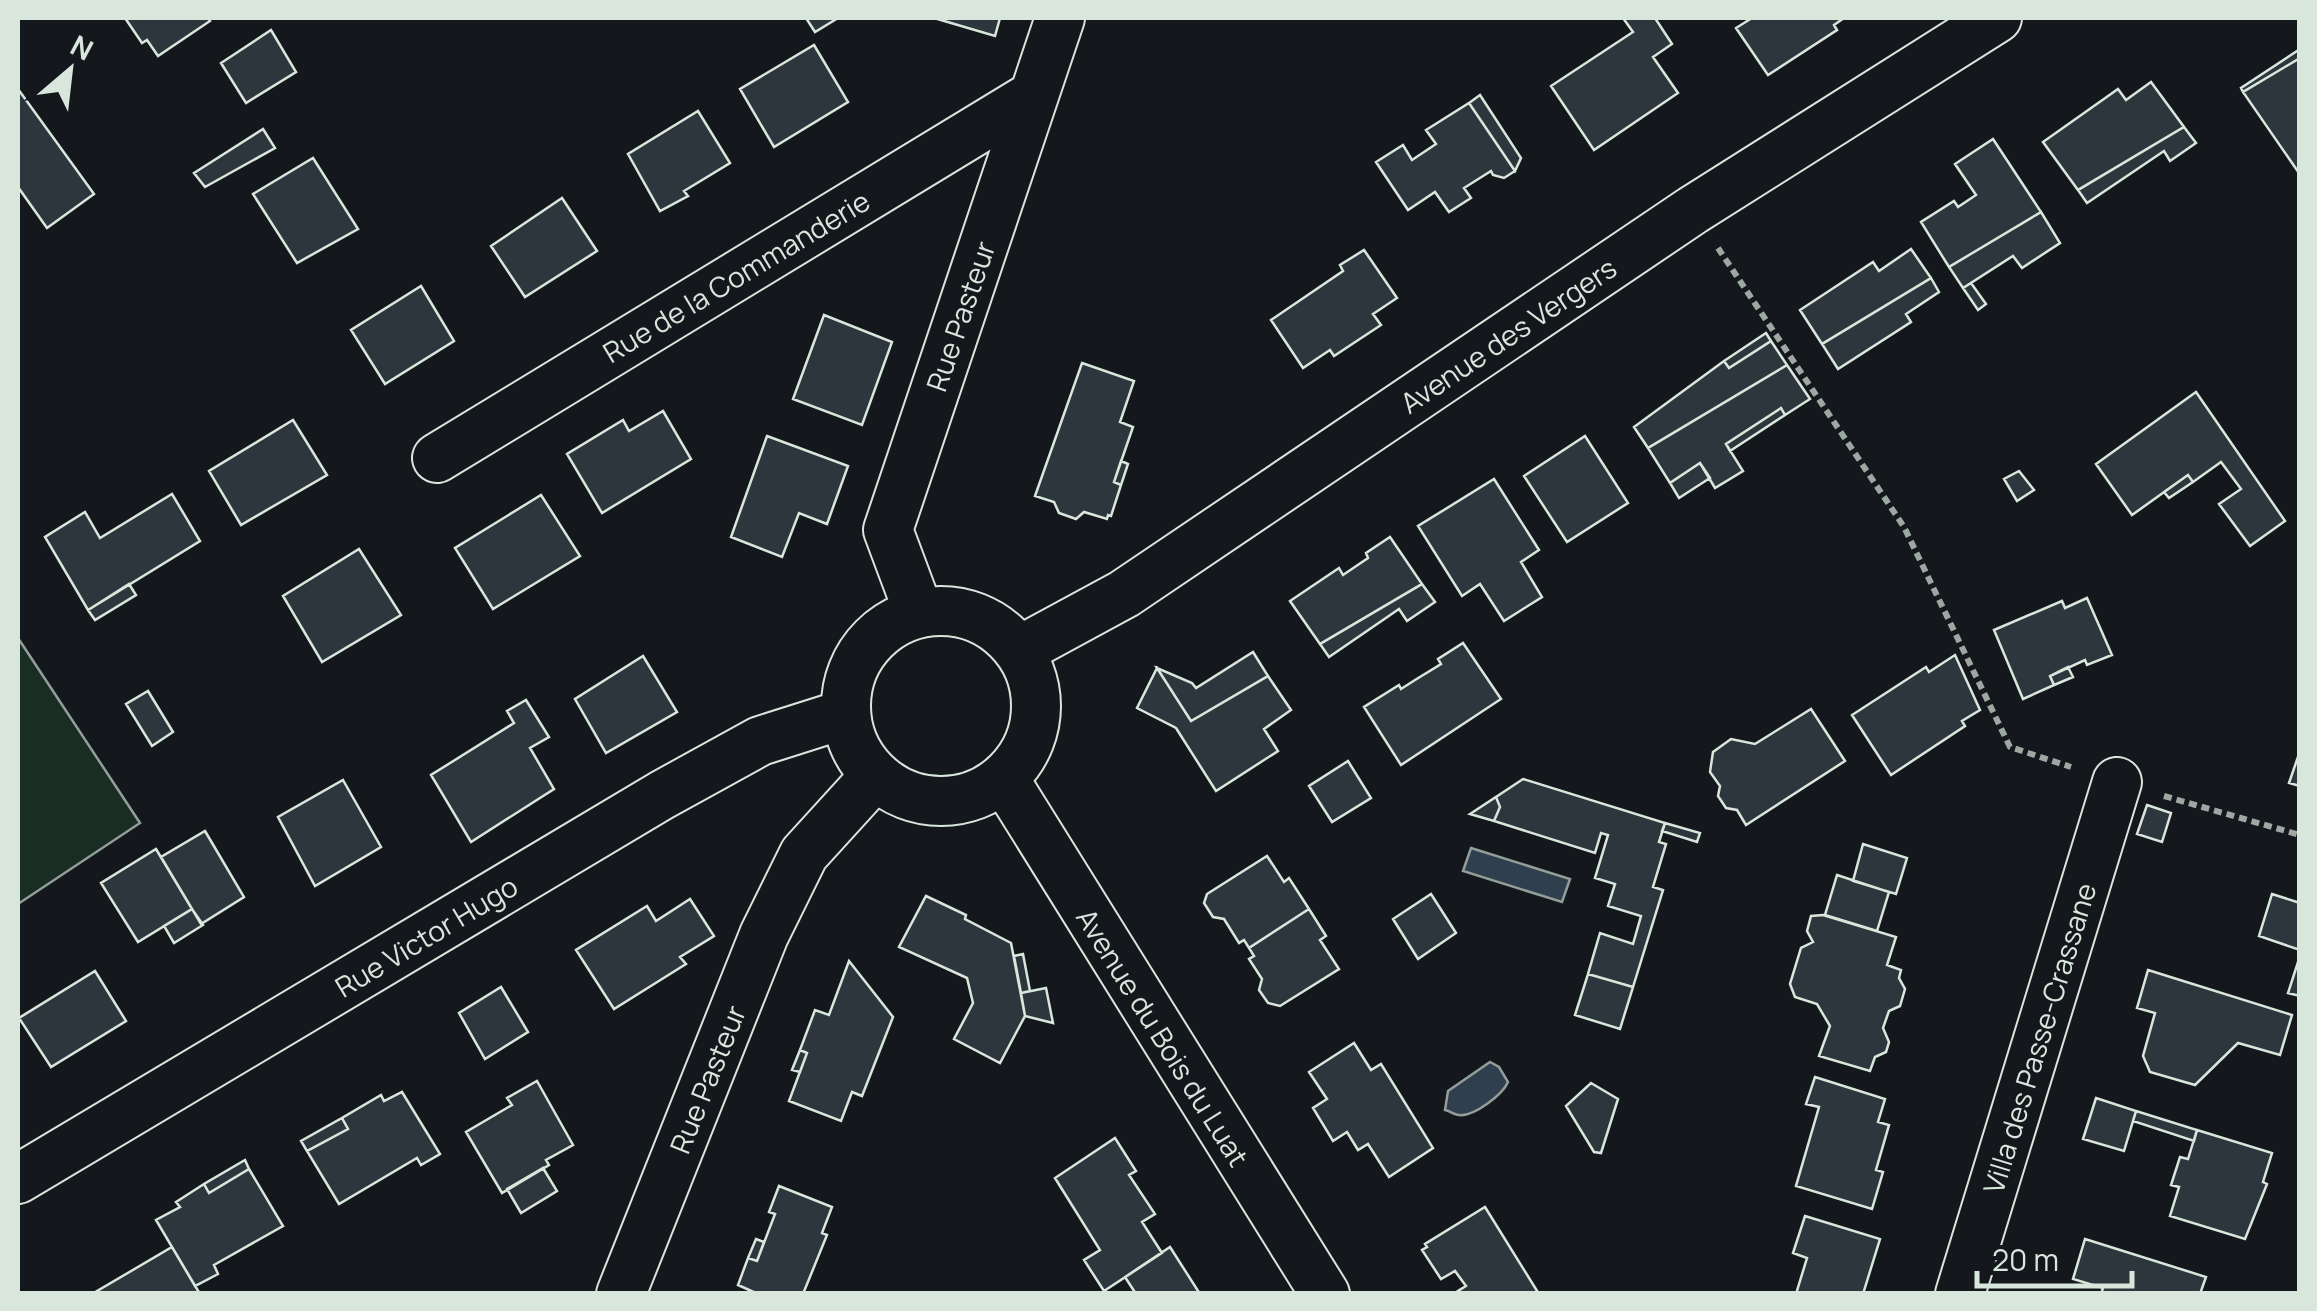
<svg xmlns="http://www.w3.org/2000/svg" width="2317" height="1311" viewBox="0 0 2317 1311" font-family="Manrope,sans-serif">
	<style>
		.green { fill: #1a2d24; stroke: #939e99; stroke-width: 2.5 }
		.water { fill: #2f3f4d; stroke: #939e99; stroke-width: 2.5 }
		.building { fill: #2c363c; stroke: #d8e6dc; stroke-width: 2.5 }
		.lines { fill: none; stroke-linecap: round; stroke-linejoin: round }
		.street-casing { stroke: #d8e6dc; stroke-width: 52 }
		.path { stroke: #9da8a2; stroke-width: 6; stroke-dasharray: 8 5; stroke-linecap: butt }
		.street { stroke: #14181c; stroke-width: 48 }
		.labels { text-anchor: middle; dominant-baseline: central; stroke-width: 8; stroke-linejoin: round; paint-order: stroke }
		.street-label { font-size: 28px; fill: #d8e6dc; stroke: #14181c }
	</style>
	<rect width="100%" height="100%" fill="#14181c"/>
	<!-- green -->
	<path class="green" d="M18 638 140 823 18 904Z"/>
	<!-- water -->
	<path class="water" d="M1471 848 1570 879 1562 902 1463 871Z
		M1490 1062 1499 1067 1508 1082C1503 1094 1474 1117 1459 1115 1454 1115 1450 1111 1445 1110L1448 1091Z"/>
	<!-- building -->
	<path class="building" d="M125 18H208L210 21 158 56 147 40 142 43Z
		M806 18H838L815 32Z
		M934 18H1000L995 36Z
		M1623 18H1655L1672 44 1653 57 1678 93 1594 150 1551 86 1633 32Z
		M1752 18H1844L1834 25 1837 30 1768 75 1736 28Z
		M271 30 296 72 246 103 221 63Z
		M814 45 848 102 774 147 740 89Z
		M2300 49V58L2243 92 2241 88Z
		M2300 58V172L2299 173 2243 92Z
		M2151 82 2184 127 2078 190 2043 142 2118 89 2126 100Z
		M18 89 94 194 47 228 18 187Z
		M1480 95 1521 158 1515 171 1469 103Z
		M1469 103 1515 171 1504 178 1493 175 1491 171 1464 188 1471 198 1449 212 1435 192 1408 210 1376 162 1403 145 1412 160 1436 144 1426 130Z
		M698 111 730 163 684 191 688 196 660 211 628 154Z
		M2184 127 2196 143 2170 161 2164 151 2087 203 2078 190Z
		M263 129 275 148 205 187 194 173Z
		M1993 139 2041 212 1949 267 1921 222 1954 201 1958 207 1976 195 1955 164Z
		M313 158 358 229 297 263 253 194Z
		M562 198 597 251 525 297 491 246Z
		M2041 212 2060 243 2022 268 2013 256 1963 288 1949 267Z
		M1911 249 1931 278 1822 344 1800 310 1873 262 1879 271Z
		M1364 250 1397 298 1373 314 1381 325 1334 356 1330 350 1303 368 1271 320 1343 271 1340 265Z
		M1931 278 1939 292 1906 314 1911 322 1838 369 1822 344Z
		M1971 283 1986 304 1978 310 1963 288Z
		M421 286 454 341 385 384 351 330Z
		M824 315 892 342 862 425 793 399Z
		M1766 333 1771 341 1729 368 1724 361Z
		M1771 341 1787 365 1648 448 1634 427 1724 361 1729 368Z
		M1082 363 1134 381 1120 422 1133 427 1114 482 1121 485 1111 516 1108 515 1107 519 1084 512 1076 519 1059 513 1054 502 1035 496Z
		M1787 365 1810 399 1785 415 1781 408 1726 444 1743 471 1715 488 1700 463 1670 483 1648 448Z
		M2196 392 2285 521 2250 546 2219 504 2241 489 2221 462 2193 482 2188 475 2132 515 2096 464Z
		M1781 408 1785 415 1730 451 1726 444Z
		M663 411 691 459 602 513 567 454 623 420 629 431Z
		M293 420 327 475 241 525 209 471Z
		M767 436 848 466 827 524 799 513 782 557 731 537Z
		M1585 436 1628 503 1567 542 1524 476Z
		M1121 461 1128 464 1121 485 1114 482Z
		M1700 463 1710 478 1679 498 1670 483Z
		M2019 471 2034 490 2017 501 2004 479Z
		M2188 475 2193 482 2169 498 2164 492Z
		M1494 479 1539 550 1521 562 1542 597 1504 621 1480 584 1462 596 1418 526Z
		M172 494 200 541 88 610 45 537 85 512 100 538Z
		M541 495 580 556 493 609 455 548Z
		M1390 537 1422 584 1320 644 1290 601 1339 568 1343 575 1368 558 1366 553Z
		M359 549 401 615 322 662 283 596Z
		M129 584 136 595 95 620 88 610Z
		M1422 584 1435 602 1407 621 1399 609 1329 657 1320 644Z
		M2087 598 2112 655 2087 665 2085 660 2050 676 2054 685 2023 699 1994 630 2062 601 2065 608Z
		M1463 643 1501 699 1401 765 1364 707 1399 685 1401 689 1415 680 1441 664 1438 659Z
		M1253 652 1268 676 1191 721 1157 668 1192 683 1196 688Z
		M1955 655 1980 710 1962 721 1965 726 1891 775 1852 715 1926 667 1929 672Z
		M643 656 677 712 606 753 575 699Z
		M2068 667 2073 677 2054 685 2050 676Z
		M1157 668 1191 721 1268 676 1291 710 1264 729 1278 751 1216 791 1176 728 1137 708Z
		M148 691 173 732 152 746 126 704Z
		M526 700 549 737 530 748 554 789 471 842 431 775 514 723 507 711Z
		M1811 709 1845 761 1746 825 1737 810 1726 808 1718 796 1720 786 1710 772 1713 752 1731 739 1755 744Z
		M2300 751V786L2289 783Z
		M1348 761 1371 798 1332 822 1309 786Z
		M1523 779 1665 823 1659 842 1666 844 1653 887 1663 890 1633 987 1588 974 1600 933 1633 944 1641 916 1608 906 1615 884 1595 878 1608 835 1601 833 1595 853 1494 821 1500 807 1496 797Z
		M343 780 381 847 315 886 278 817Z
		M1496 797 1500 807 1494 821 1470 814Z
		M2147 805 2171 813 2162 842 2137 834Z
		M1665 823 1700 833 1697 842 1662 831Z
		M205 831 244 897 201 924 161 857Z
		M1863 844 1907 858 1896 894 1853 881Z
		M156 849 192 909 138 942 101 883Z
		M1267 856 1284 882 1289 878 1309 909 1249 948 1244 940 1239 943 1224 919 1213 917 1204 903 1207 894Z
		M1837 875 1889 892 1877 931 1825 915Z
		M1431 894 1456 933 1418 959 1393 919Z
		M2272 894 2300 903V950L2259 936Z
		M926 896 966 915 965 919 1011 943 1025 1016 1000 1063 954 1039 973 1003 967 978 899 947Z
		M690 899 714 936 680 957 686 964 614 1009 576 950 647 906 656 921Z
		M192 909 203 925 174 943 164 926Z
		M1309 909 1326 936 1320 940 1339 969 1280 1006 1268 1003 1259 990 1262 979 1249 959 1254 956 1249 948Z
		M1823 915 1896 937 1887 965 1901 970 1899 978 1905 989 1900 1006 1889 1011 1883 1028 1889 1042 1886 1052 1875 1057 1870 1071 1819 1056 1830 1026 1817 1004 1795 997 1790 984 1801 948 1813 942 1807 931 1811 916Z
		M1023 954 1030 991 1021 993 1014 956Z
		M2300 956V996L2288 993Z
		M849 961 893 1017 862 1096 852 1092 841 1121 789 1101 807 1053 800 1050 815 1010 829 1015Z
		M2148 970 2292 1015 2280 1055 2238 1043 2195 1085 2150 1072 2143 1056 2155 1013 2137 1008Z
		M95 971 126 1021 51 1067 19 1018Z
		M1588 974 1633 987 1620 1029 1575 1015Z
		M501 987 528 1032 485 1059 459 1013Z
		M1046 988 1053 1023 1025 1016 1021 993Z
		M1354 1043 1371 1070 1381 1064 1433 1148 1389 1177 1368 1144 1358 1150 1347 1132 1333 1141 1313 1108 1327 1099 1309 1072Z
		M800 1050 807 1053 800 1072 792 1070Z
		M1815 1077 1885 1099 1878 1122 1889 1125 1876 1170 1883 1172 1872 1209 1796 1186 1819 1107 1806 1104Z
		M537 1081 573 1145 546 1160 549 1165 502 1193 466 1132 512 1105 507 1098Z
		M1591 1083 1618 1099 1601 1153 1594 1152 1566 1106Z
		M402 1092 440 1154 421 1165 417 1158 339 1204 307 1151 348 1129 342 1118 381 1095 384 1101Z
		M2096 1098 2136 1111 2124 1151 2083 1139Z
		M2136 1111 2197 1130 2194 1141 2133 1121Z
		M342 1118 348 1129 307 1151 301 1141Z
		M2197 1130 2272 1153 2263 1182 2267 1184 2245 1239 2170 1216 2179 1187 2171 1185 2180 1157 2188 1159Z
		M1115 1138 1136 1171 1129 1175 1155 1214 1142 1222 1162 1253 1104 1291 1084 1260 1100 1250 1055 1178Z
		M245 1160 249 1169 209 1193 204 1184Z
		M543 1168 557 1191 521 1213 507 1189Z
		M249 1169 283 1226 214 1265 218 1274 195 1286 156 1220 180 1207 176 1202 204 1184 209 1193Z
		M779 1186 832 1207 822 1233 827 1235 803 1294H758L738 1285 748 1258 757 1261 775 1214 769 1212Z
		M1485 1207 1539 1294H1460L1458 1291 1466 1286 1455 1271 1441 1279 1422 1250 1427 1247 1425 1244Z
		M1805 1216 1880 1239 1863 1294H1796L1807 1258 1793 1253Z
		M756 1239 764 1242 757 1261 748 1258Z
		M2085 1239 2206 1277 2200 1294H2101L2103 1288 2073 1279Z
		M172 1247 200 1294H92Z
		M1170 1247 1200 1294H1136L1125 1277Z"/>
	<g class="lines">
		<defs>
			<path id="street" d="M437 458 1034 95
				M846 706a95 95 0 1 1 190 0a95 95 0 1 1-190 0Z
				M919 613 888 530 1060 18
				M1019 651 1124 594 1693 210 1997 18
				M1004 779 1325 1294
				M18 1179 662 795 760 741 845 714
				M621 1294 764 935 804 854 875 776
				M1960 1294 2117 782"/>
		</defs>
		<!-- street casing -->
		<use href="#street" class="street-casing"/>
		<!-- path -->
		<path class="path" d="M1718 248 1904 527 2010 747 2071 767
			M2164 796 2300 835"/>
		<!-- street -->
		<use href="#street" class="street"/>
	</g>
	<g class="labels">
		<!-- street labels -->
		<g class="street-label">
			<text transform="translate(736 276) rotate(-31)">Rue de la Commanderie</text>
			<text transform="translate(960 316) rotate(-71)">Rue Pasteur</text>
			<text transform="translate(1508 335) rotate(-34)">Avenue des Vergers</text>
			<text transform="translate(426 936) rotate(-31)">Rue Victor Hugo</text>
			<text transform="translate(1163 1037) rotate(58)">Avenue du Bois du Luat</text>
			<text transform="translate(2039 1038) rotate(-73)">Villa des Passe-Crassane</text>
			<text transform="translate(707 1079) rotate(-68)">Rue Pasteur</text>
		</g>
	</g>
	<!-- border -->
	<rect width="2317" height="1311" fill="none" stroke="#d8e6dc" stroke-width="40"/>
	<!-- north arrow -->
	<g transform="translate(70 70) rotate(28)" stroke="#14181c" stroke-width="8" paint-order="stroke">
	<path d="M0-8L18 38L0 25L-18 38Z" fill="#d8e6dc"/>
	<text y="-15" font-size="28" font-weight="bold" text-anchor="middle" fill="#d8e6dc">N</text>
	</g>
	<!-- scale -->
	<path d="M1977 1271v15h155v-15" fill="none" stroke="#d8e6dc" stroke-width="5"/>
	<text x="1992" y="1271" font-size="30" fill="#d8e6dc" stroke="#14181c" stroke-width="8" paint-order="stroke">20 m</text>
</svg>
